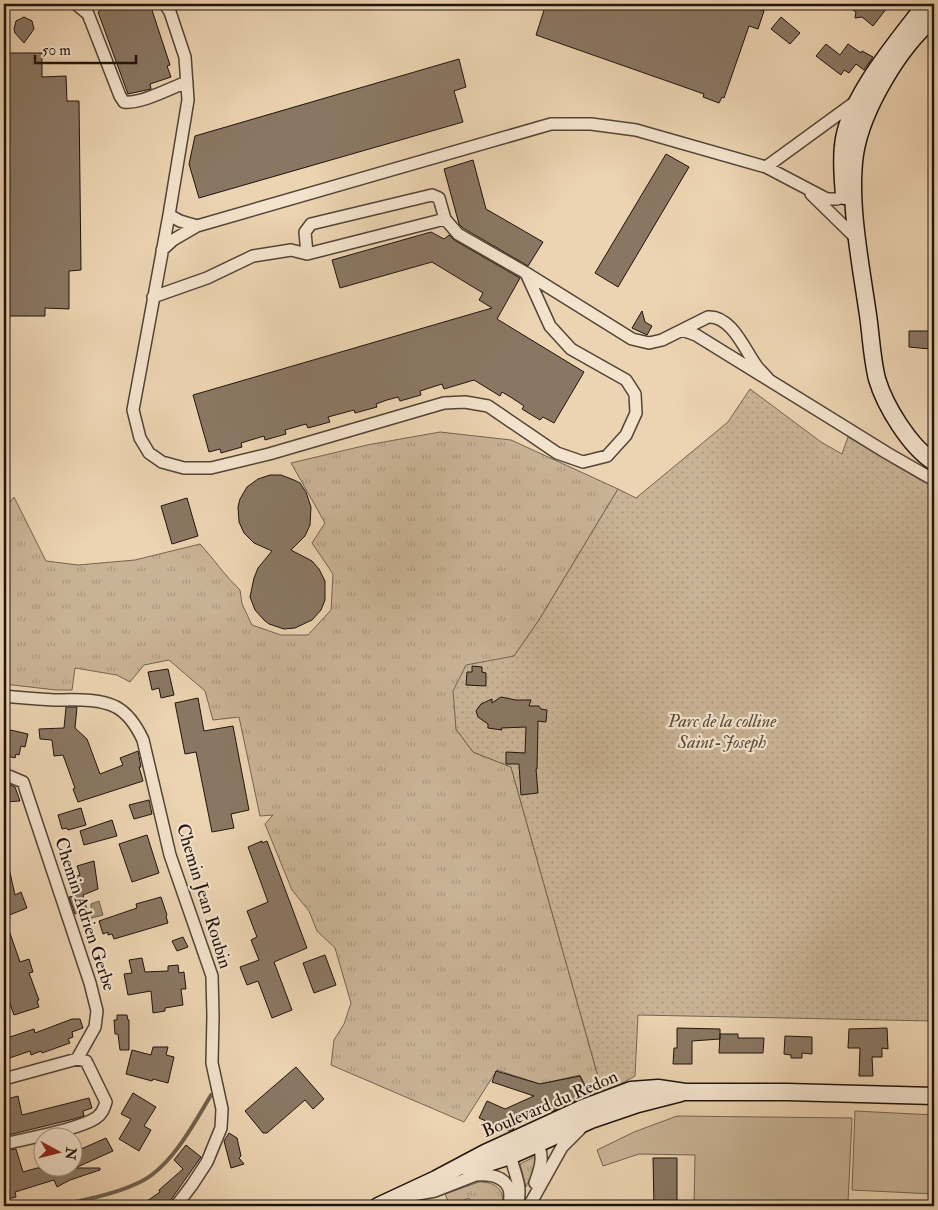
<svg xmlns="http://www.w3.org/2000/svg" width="938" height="1210" viewBox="0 0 938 1210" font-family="'IM FELL Double Pica',serif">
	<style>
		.grass { fill: url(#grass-tufts); stroke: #746452 }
		.park { fill: url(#park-dots); stroke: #746452 }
		.garden { fill: #c9b395; stroke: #746452 }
		.water { fill: #a6927a; stroke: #70604f }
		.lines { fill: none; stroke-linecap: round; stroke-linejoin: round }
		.stream { stroke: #70604f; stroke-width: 4 }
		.building { fill: #8a7763; stroke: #1f140e }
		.street-casing { stroke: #524437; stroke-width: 14 }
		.secondary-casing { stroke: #1f140e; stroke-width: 19 }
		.street { stroke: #f3e2cc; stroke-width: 11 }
		.secondary { stroke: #f3e2cc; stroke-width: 16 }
		.labels { text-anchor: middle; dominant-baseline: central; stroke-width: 4.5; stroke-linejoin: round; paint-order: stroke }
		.park-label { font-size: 18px; font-style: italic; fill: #5a4c3d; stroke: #f3e2cc }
		.street-label { font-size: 18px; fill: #1f140e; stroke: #f3e2cc }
	</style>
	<defs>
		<pattern id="grass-tufts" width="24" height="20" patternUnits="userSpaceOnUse" patternTransform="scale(1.25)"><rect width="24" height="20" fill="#c9b395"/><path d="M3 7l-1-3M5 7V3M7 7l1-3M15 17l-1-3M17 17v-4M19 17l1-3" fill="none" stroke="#ac997f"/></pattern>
		<pattern id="park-dots" width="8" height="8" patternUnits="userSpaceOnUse" patternTransform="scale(1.25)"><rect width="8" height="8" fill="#c9b395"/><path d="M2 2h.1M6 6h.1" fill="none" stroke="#ac997f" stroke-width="1.8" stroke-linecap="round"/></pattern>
	</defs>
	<rect width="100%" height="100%" fill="#ecd3b1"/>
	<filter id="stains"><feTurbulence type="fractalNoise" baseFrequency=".004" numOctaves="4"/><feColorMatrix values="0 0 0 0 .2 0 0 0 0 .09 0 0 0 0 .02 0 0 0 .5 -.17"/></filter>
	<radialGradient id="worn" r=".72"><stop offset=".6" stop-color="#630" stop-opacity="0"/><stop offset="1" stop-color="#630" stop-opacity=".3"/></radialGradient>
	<!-- grass -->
	<path class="grass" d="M440 432 511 440 618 489 539 620 514 656 454 692 456 729 473 752 511 767 603 1094 591 1096 580 1075 540 1084 497 1070 464 1122 331 1065 334 1040 344 1024 351 1003 335 948 317 931 309 911 292 890 265 824 273 815 260 816 239 717 213 720 205 691 169 660 144 665 130 682 117 675 75 668 72 690H56L4 684V509L14 497 46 561 78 565 135 560 200 544C214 559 225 576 240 590L242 604 252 625 281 635H308L331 610 333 574 312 543 325 523 291 463 367 445Z
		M536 1156 537 1162 526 1187 520 1164Z
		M479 1182C494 1181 506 1190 502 1206H473L469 1198 450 1206 445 1194Z"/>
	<!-- park -->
	<path class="park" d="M750 389 821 442 842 454 848 437 920 480 934 486V1021L638 1015 635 1076 603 1094 511 767 473 752 456 729 453 691 466 665 514 656 539 620 618 489 636 498 728 422Z"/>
	<!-- garden -->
	<path class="garden" d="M855 1111 934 1115V1194L852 1190Z
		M677 1116 852 1118 848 1202 747 1201 746 1206H694L695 1155 639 1154 603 1166 597 1150 634 1132Z"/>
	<!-- water -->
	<path class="water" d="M99 901 103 915 88 919 85 912 91 909V904Z"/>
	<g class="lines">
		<!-- stream -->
		<path class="stream" d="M56 1206C83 1200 113 1195 138 1183 170 1169 194 1124 211 1095"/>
	</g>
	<!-- building -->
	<path class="building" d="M110 4H150L170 65 167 66 171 77 150 84 151 89 128 94 98 12Z
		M546 4H742L764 11 758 29 749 26 724 98 722 97 719 103 703 97 704 94 536 35Z
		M844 4H890L873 26 862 17 855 18 856 12Z
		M24 17 32 21 34 29 24 43 15 33 14 29 16 21Z
		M781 17 800 33 790 44 771 29Z
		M826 44 840 55 848 44 861 53 862 51 873 57 864 70 856 64 849 73 844 70 841 75 816 56Z
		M4 53H42V77L66 76 67 101H79L81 270 69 271V309L45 308V316H4Z
		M459 59 466 87 454 91 463 122 199 198 189 164 195 136Z
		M666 154 689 167 618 287 595 273Z
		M473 160 486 209 543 242 528 266 463 228 459 224 444 169Z
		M431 232 444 239 449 235 454 240 520 278 497 319 584 372 554 423 543 417 540 420 522 409 524 406 512 398 502 392 500 396 474 380 444 389 442 384 420 391 421 395 400 401 398 397 387 400 376 404 377 407 355 413 354 410 328 417 330 422 308 428 306 424 285 430 286 434 265 440 264 436 241 443 242 447 221 453 220 449 209 452 193 395 492 308 479 300 483 293 432 262 340 288 332 260Z
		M642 311 645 322 652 326 647 335 632 328Z
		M909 331H930V349L909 347Z
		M270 475H281L294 480 300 483 306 492 311 507 310 525 305 536 291 550 312 561 319 569 325 581V600L321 610 312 620 295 628 284 629 269 624 264 620 255 610 250 597 254 578 258 568 272 551 254 543 244 533 239 522 238 507 240 499 247 487 258 479Z
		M187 498 198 536 172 544 161 506Z
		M472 666 482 667V672L486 673V686L466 685 467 672H472Z
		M168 669 174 695 161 698 159 688 152 690 148 672Z
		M501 697 516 700H531L529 706H539L541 709 547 710 546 722 538 721 537 769H536L538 793 521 795 519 764H506V752L525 753 526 727 501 728 502 730 488 728V724L478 717 476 711 481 704 492 699V703Z
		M198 698 204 731 233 726 249 810 231 814 234 828 212 832 196 752 185 754 175 703Z
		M66 707H77L75 728 87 739 100 774 123 765 120 758 138 751 141 767H139L143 781 78 802 73 789 75 788 63 755 54 756 52 740 40 739 39 729 64 728Z
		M6 729 28 734 25 747 21 746 19 755 16 754 15 758 4 755 7 743V741L4 740Z
		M4 782 15 787 20 801 4 802Z
		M149 800 152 814 134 819 129 805Z
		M81 808 86 825 68 830 67 828 62 829 58 815Z
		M112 820 117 836 84 845 80 831Z
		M147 835 159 873 132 882 119 844Z
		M262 841V843L267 841 307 948 274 962 292 1010 272 1018 258 981 247 985 240 967 259 960 251 940 257 937 247 911 268 902 248 847Z
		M94 861 98 889 83 895 87 910 75 914 69 897 75 896 69 878 80 875 77 866Z
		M8 864 15 895 21 892 27 908 7 916 4 909V865Z
		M161 897 167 915 166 916 168 923 114 939 112 934 108 935V932L103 934 99 921 137 908 136 904Z
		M5 919 20 962 29 959 33 972 29 973 39 1000 37 1001 39 1007 14 1015 4 987V920Z
		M183 937 188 947 177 951 172 941Z
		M325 955 336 985 314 993 303 963Z
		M142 958 145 972 168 971V966L178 965 179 973 184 972 186 989H181L183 1005 165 1008V1011L153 1013 151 991 128 995 124 974 132 973 129 960Z
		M117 1015H127L128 1020H129V1050H120L118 1034H115L114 1020H117Z
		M72 1019H80L83 1028 72 1032 73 1037 68 1039 70 1043 42 1053 41 1051 31 1055 30 1051 4 1060V1039L34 1029 35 1033Z
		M677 1028 720 1029V1039L692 1041V1064H673L674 1048H677Z
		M887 1028 888 1049 882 1048V1057H872L873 1076H859L860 1048H848L849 1029Z
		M720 1034H738V1038H764L763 1053H719Z
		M785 1036 812 1037V1054L802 1053V1058H791V1055L784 1054Z
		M153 1047H168L166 1055 174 1057 168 1083 153 1079 152 1081 126 1074 132 1050 151 1055Z
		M296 1067 324 1099 313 1109 305 1100 267 1133H263L245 1111Z
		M496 1071 540 1084 580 1076 589 1095 551 1112 548 1105 510 1121 514 1129 509 1131 479 1118 487 1101 505 1109 534 1096 492 1082Z
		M133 1093 156 1107 144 1126 151 1130 139 1151 119 1139 131 1119 121 1114Z
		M18 1096 22 1115 89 1098 92 1108 83 1111 84 1116 74 1119 4 1136V1100Z
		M229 1133 237 1138 241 1156 239 1158 244 1164 231 1168 224 1141Z
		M106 1138 113 1151 75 1168H100V1170L70 1180 57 1187 54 1180 15 1192 16 1197 4 1200V1151L16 1149 23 1172 37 1168H72V1153Z
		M186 1145 201 1157 170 1201 169 1206H140L160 1192 159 1190 183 1169 174 1160Z
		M653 1158H677V1206H654Z"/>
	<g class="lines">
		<defs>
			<path id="street" d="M76 4 88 14 120 96 124 102C142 104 170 88 187 82
				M165 4 170 12 185 57 188 100 169 215 133 410 140 438 149 453 162 462 184 468H211L269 454 444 403 465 402 488 406 557 453 583 462 607 456 626 435 636 413 635 394 626 380 571 349 550 326 526 273
				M766 167 858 100
				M811 194 855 237
				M169 215 180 221 197 226 551 124H591L636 130 766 167 827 199H837L851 194
				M162 250 173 240 197 226
				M307 254 305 232 311 224 432 195 439 198 445 219 458 234 526 273 632 339 649 343 662 340 708 317C732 315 746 353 758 368 762 372 766 376 769 380
				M153 297 207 278 253 256 291 250 307 254 445 219
				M682 330 696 335 887 453 934 480
				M4 696C21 698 37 699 54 700 74 700 98 698 116 707 129 714 137 727 143 740L170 855 212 976 213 1016 212 1063 222 1109 221 1128 207 1162 192 1185 176 1206
				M4 774 23 782 90 983 97 1011 95 1027 77 1059 4 1079
				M533 1138C546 1152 541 1167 535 1183
				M4 1144C27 1138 77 1130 96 1118 102 1114 104 1109 106 1102L86 1061 77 1059
				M510 1149C511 1171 524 1182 517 1206
				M412 1195 435 1191 476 1175C489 1174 504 1176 509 1189 511 1195 509 1201 510 1206
				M529 1206 562 1147 580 1129"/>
			<path id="secondary" d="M934 18C900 46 862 109 855 154 848 202 861 266 868 315 871 336 872 359 877 379 885 406 910 447 934 462
				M844 196C843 180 841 162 843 146 847 99 897 42 925 5L928 4
				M469 1169 510 1156 591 1120 638 1104 681 1093
				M378 1206 436 1179 485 1153 583 1108 631 1090 658 1088 685 1092H787L934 1096"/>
		</defs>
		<!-- street casing -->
		<use href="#street" class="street-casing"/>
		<!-- secondary casing -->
		<use href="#secondary" class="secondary-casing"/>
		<!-- street -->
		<use href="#street" class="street"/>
		<!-- secondary -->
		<use href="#secondary" class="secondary"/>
	</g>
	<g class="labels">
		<!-- park labels -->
		<g class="park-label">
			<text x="722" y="721">Parc de la colline<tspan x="722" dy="21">Saint-Joseph</tspan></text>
		</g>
		<!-- street labels -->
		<g class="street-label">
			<text transform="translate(204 896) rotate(73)">Chemin Jean Roubin</text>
			<text transform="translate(85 914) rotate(72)">Chemin Adrien Gerbe</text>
			<text transform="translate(550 1104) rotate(-23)">Boulevard du Redon</text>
		</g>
	</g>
	<!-- margin -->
	<rect width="938" height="1210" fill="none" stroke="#ecd3b1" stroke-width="20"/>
	<rect x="5" y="5" width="928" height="1200" fill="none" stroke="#1f140e" stroke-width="2.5"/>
	<rect x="10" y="10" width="918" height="1190" fill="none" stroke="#1f140e"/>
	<!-- north arrow -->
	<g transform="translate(58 1152) rotate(97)"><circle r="24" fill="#f3e2cc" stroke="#9e9080"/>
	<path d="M0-4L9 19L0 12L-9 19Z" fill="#8f2418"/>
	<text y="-8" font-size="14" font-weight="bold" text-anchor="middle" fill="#1f140e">N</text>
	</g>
	<!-- scale -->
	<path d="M35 55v8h101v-8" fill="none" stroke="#1f140e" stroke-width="2.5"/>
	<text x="42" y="55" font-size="15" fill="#1f140e" stroke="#f3e2cc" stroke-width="4" paint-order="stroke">50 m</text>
	<rect width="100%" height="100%" filter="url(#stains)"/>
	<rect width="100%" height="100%" fill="url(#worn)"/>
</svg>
